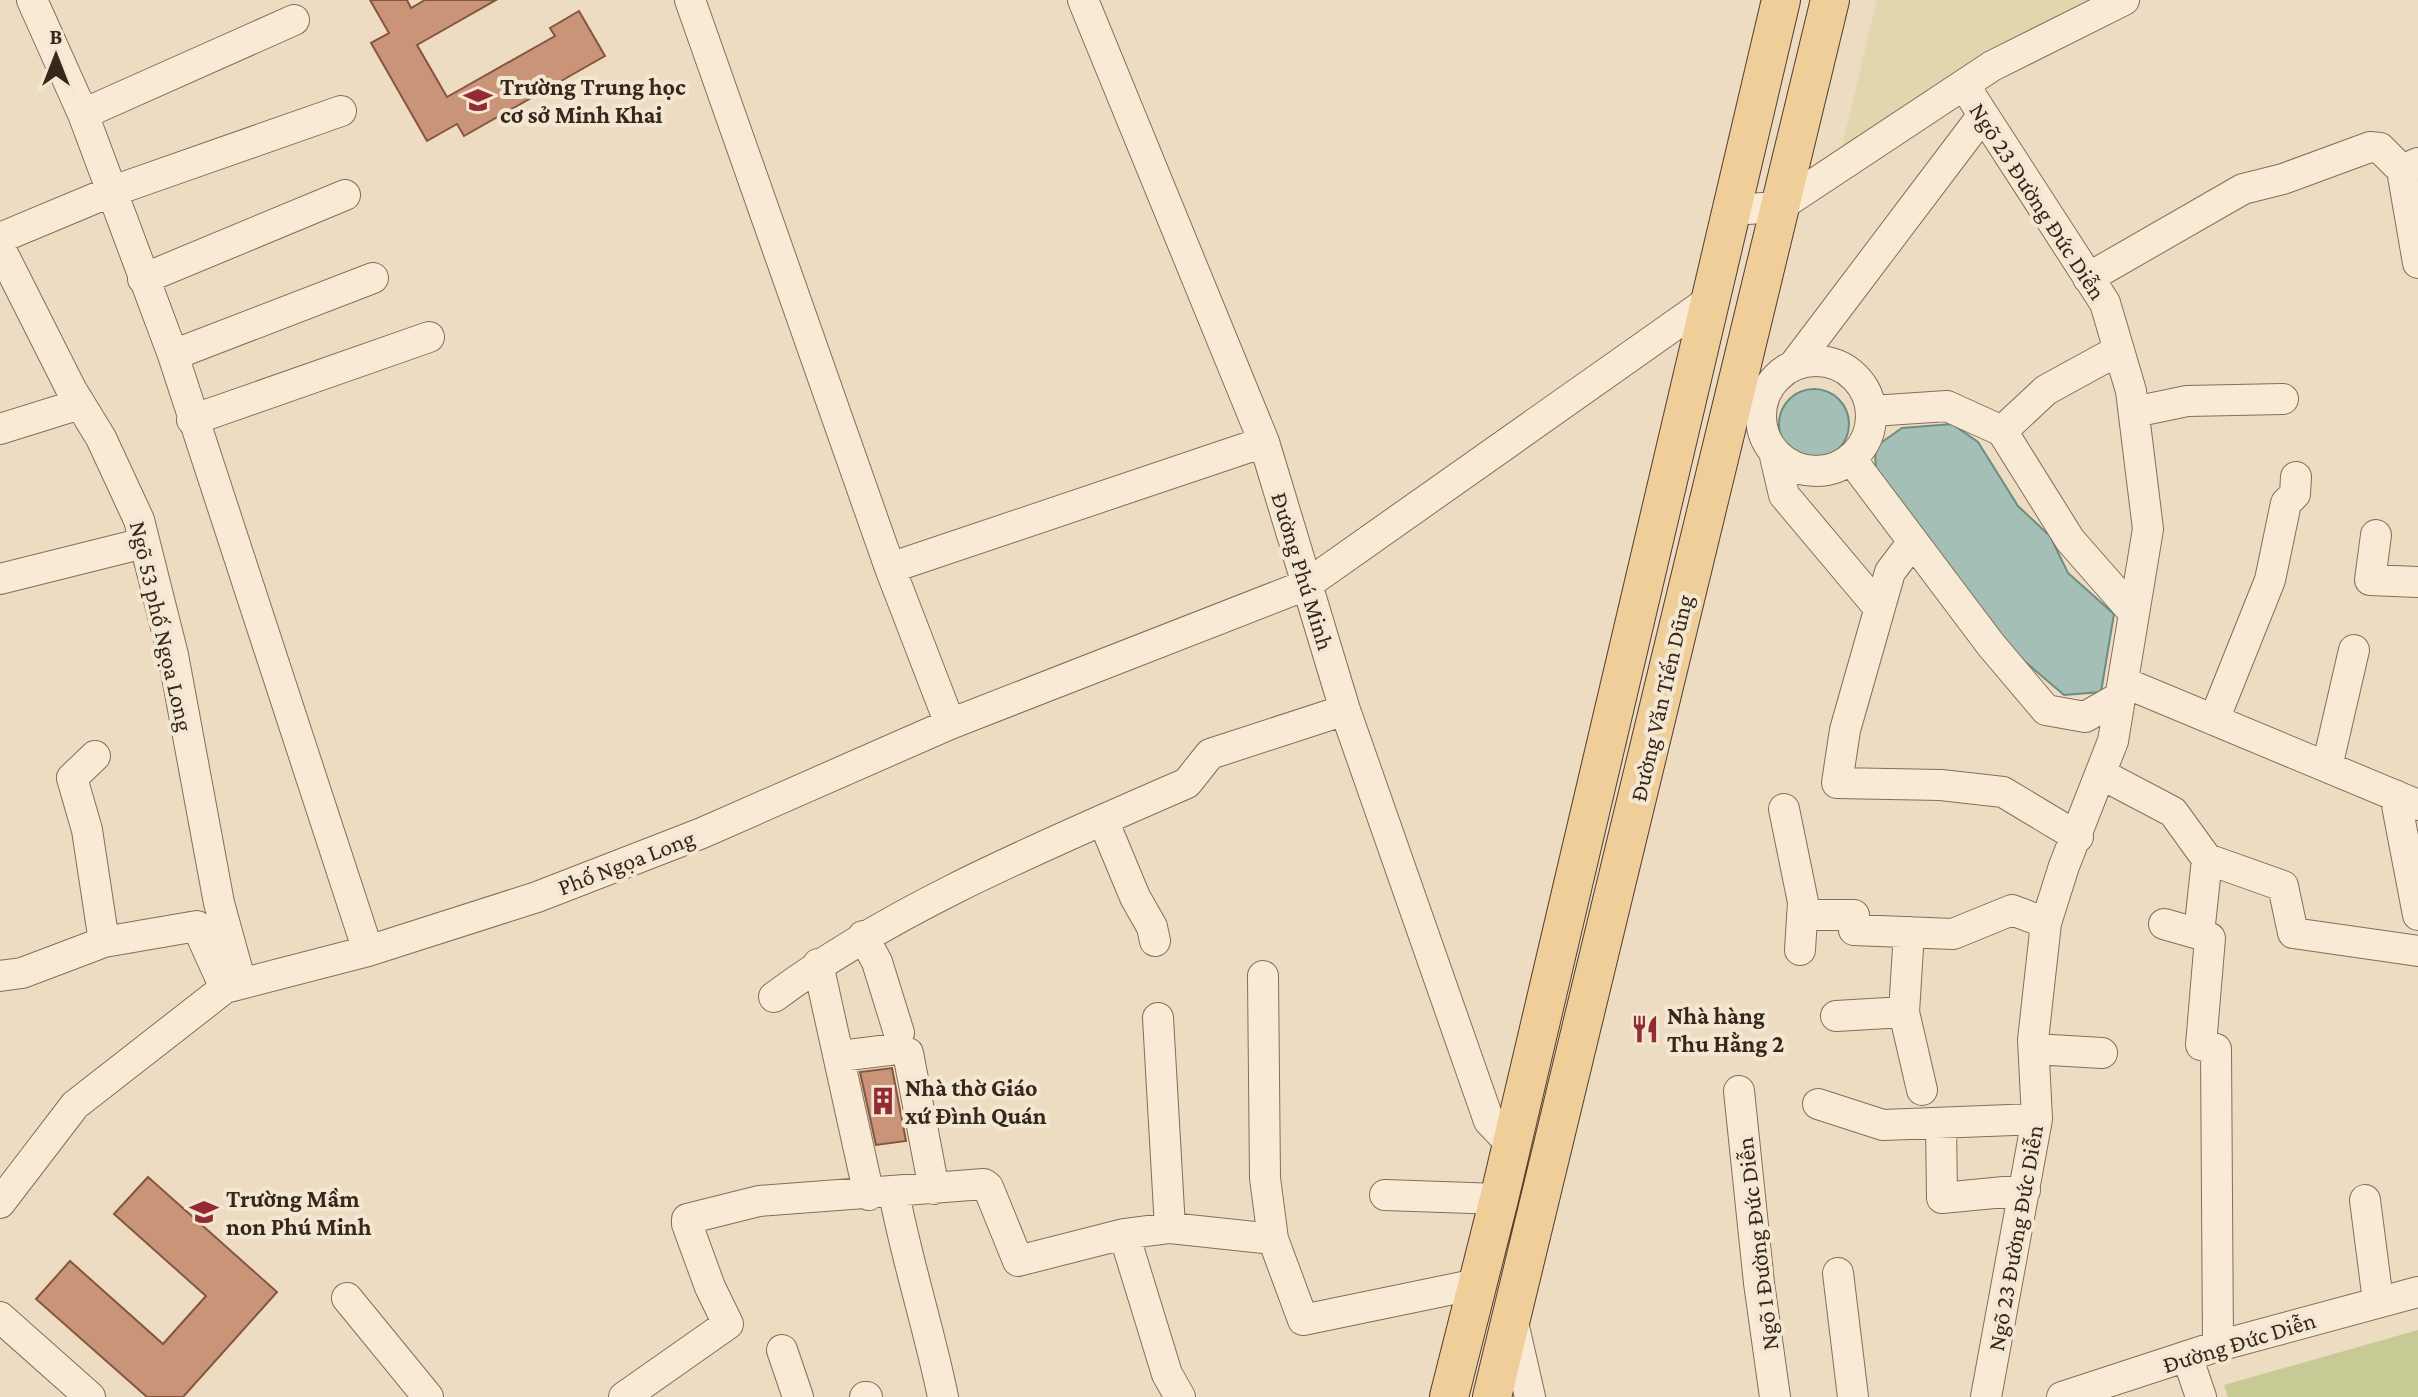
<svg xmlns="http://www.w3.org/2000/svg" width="2418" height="1397" viewBox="0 0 2418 1397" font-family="'Crimson Pro',serif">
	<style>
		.farmland { fill: #e2d6af }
		.green { fill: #c8ca96 }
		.water { fill: #a4bfb5; stroke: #6b8d82; stroke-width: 2 }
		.building { fill: #ca9478; stroke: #845540; stroke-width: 2 }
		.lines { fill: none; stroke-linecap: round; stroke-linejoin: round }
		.minor-casing { stroke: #866d59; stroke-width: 32 }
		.major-casing { stroke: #533c2e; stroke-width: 40 }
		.minor { stroke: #f8ead4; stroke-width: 30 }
		.major { stroke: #efce9a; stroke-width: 38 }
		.labels { text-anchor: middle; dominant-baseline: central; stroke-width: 8; stroke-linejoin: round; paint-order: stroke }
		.poi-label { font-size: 24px; font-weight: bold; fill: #36271d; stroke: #f4e7d1; text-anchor: start }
		.street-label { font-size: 24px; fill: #36271d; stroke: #f4e7d1 }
	</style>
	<rect width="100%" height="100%" fill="#eddcc2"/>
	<!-- farmland -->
	<path class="farmland" d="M1877 0H2143L1839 158Z"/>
	<!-- green -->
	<path class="green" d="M2418 1330V1397H2228L2224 1385Z"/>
	<!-- water -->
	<path class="water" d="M1779 424a35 35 0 1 1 70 0a35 35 0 1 1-70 0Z
		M1952 424 1978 442 2018 506 2050 536 2068 573 2114 614 2101 692 2064 695 1996 637 1876 475 1875 447 1902 428Z"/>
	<!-- building -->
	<path class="building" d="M370 0H407L411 8 425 0H496L417 45 447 97 555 36 550 28 579 11 605 56 464 136 457 124 427 141 371 43 389 33Z
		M892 1068 906 1141 876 1145 860 1072Z
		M148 1177 277 1292 183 1397H147L36 1299 70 1261 163 1344 206 1296 114 1214Z"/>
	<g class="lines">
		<defs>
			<path id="minor" d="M32 0 83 114 173 355 368 951
				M690 0 890 568 950 724
				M1083 0 1264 442 1345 710 1489 1121 1511 1144
				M1964 85 2105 303 2131 391 2148 529 2113 741 2064 866 2046 923 2033 1040 2037 1119 1986 1397
				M83 114 294 20
				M2418 163 2402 170 2418 263
				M1731 210 1779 207 1992 66 2124 0
				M0 238 110 192 341 111
				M0 248 71 389 101 438 139 520 173 655 219 903 241 983
				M2088 278 2243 189 2283 179 2370 147 2380 148 2402 170
				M143 279 345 195
				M173 355 373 278
				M1761 416a55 55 0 1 1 110 0a55 55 0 1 1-110 0Z
				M1794 365 1983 115
				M1872 411 1947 406 2002 431 2070 540 2134 613
				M2134 412 2187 401 2283 399
				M192 420 429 337
				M0 429 80 404
				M2002 431 2046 390 2119 350
				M1774 452 1784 495 1879 608
				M1851 459 1991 645 2046 710 2085 717 2120 697
				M2376 535 2370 580 2418 582
				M1912 543 1890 572 1845 730 1837 783 1941 785 2003 792 2078 837
				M890 568 1264 442
				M0 579 144 543
				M2123 682 2418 805
				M2214 720 2270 580 2286 503 2295 494 2296 477
				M95 756 72 778 87 830 104 942
				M2327 767 2354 650
				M2101 774 2173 812 2207 859 2283 886 2293 933 2418 951
				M2395 795 2418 915
				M1784 809 1803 902 1800 950
				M1103 820 1135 897 1152 927 1155 941
				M2207 859 2199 934 2210 938 2201 1045 2216 1049 2218 1346
				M1802 915H1854V930L1953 934 2012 910 2046 923
				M2164 924 2199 934
				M1909 932 1904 1012 1922 1090
				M863 936 877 962 899 1033
				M818 964 869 1195
				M0 976 22 973 104 942 197 926 225 988
				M1263 976 1265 1178 1273 1239 1303 1320 1477 1284
				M774 997C895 907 1048 844 1187 783L1210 754 1345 710
				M1836 1016 1904 1012
				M1158 1018 1170 1228
				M2034 1049 2102 1053
				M840 1056 897 1049 908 1053 934 1189
				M1739 1091 1759 1283 1775 1397
				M1818 1104 1883 1125 2037 1119
				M1941 1123 1942 1198 2025 1190
				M894 1193C907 1262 929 1328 943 1397
				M1385 1195 1499 1199
				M2365 1200 2378 1301
				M0 1203 75 1105 225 988 368 951 537 897 702 833 950 724 1306 585 1710 300
				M1124 1234 1167 1374 1180 1397
				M1838 1273 1853 1397
				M347 1298 428 1397
				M0 1317 90 1397
				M1512 1318 1530 1397
				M782 1350 798 1397
				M2187 1356 2201 1397
				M624 1397 728 1324 710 1287 687 1224V1219L759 1201 984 1184 988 1187 1018 1261 1124 1234 1170 1228 1273 1239
				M865 1397H867
				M2062 1397 2218 1346 2418 1292"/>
			<path id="major" d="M1449 1397 1499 1199 1781 0
				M1492 1397 1830 0"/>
		</defs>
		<!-- minor casing -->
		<use href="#minor" class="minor-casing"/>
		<!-- major casing -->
		<use href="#major" class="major-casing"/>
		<!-- minor -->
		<use href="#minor" class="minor"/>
		<!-- major -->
		<use href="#major" class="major"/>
	</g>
	<!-- icons -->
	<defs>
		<symbol id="school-bare" viewBox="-9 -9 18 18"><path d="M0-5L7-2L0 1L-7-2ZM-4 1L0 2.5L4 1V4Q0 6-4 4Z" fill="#932b34" stroke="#f4e7d1" stroke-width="2.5" paint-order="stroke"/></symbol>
		<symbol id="restaurant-bare" viewBox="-9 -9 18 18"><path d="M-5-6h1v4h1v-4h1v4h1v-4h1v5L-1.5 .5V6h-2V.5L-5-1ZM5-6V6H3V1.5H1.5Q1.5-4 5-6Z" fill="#932b34" stroke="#f4e7d1" stroke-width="2.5" paint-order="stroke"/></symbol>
		<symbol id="building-bare" viewBox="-9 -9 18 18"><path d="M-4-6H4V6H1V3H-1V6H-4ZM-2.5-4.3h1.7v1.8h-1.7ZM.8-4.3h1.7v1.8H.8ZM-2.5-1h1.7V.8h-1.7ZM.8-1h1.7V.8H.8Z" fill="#932b34" stroke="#f4e7d1" stroke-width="2.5" paint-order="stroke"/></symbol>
	</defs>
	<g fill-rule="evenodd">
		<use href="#school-bare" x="458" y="80" width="40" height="40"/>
		<use href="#restaurant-bare" x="1625" y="1009" width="40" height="40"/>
		<use href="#building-bare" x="863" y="1081" width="40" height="40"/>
		<use href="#school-bare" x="184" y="1192" width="40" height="40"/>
	</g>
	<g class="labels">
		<!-- poi labels -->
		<g class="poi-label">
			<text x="500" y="86">Trường Trung học<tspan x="500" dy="28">cơ sở Minh Khai</tspan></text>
			<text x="1667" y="1015">Nhà hàng<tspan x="1667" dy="28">Thu Hằng 2</tspan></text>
			<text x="905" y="1087">Nhà thờ Giáo<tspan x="905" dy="28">xứ Đình Quán</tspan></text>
			<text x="226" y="1198">Trường Mầm<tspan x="226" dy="28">non Phú Minh</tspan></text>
		</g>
		<!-- street labels -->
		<g class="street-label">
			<text transform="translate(2038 201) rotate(57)">Ngõ 23 Đường Đức Diễn</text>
			<text transform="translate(1303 571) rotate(73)">Đường Phú Minh</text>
			<text transform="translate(162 626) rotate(77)">Ngõ 53 phố Ngọa Long</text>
			<text transform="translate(1661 698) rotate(-77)">Đường Văn Tiến Dũng</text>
			<text transform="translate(626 862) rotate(-21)">Phố Ngọa Long</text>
			<text transform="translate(2015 1238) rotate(-80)">Ngõ 23 Đường Đức Diễn</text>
			<text transform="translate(1757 1244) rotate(-97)">Ngõ 1 Đường Đức Diễn</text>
			<text transform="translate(2239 1342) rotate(-17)">Đường Đức Diễn</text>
		</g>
	</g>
	<!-- north arrow -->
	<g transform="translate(56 56)" stroke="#f4e7d1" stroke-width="6" paint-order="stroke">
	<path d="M0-6L14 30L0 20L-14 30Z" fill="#36271d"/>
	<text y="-12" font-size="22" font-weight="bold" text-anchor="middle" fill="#36271d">B</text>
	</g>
</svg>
